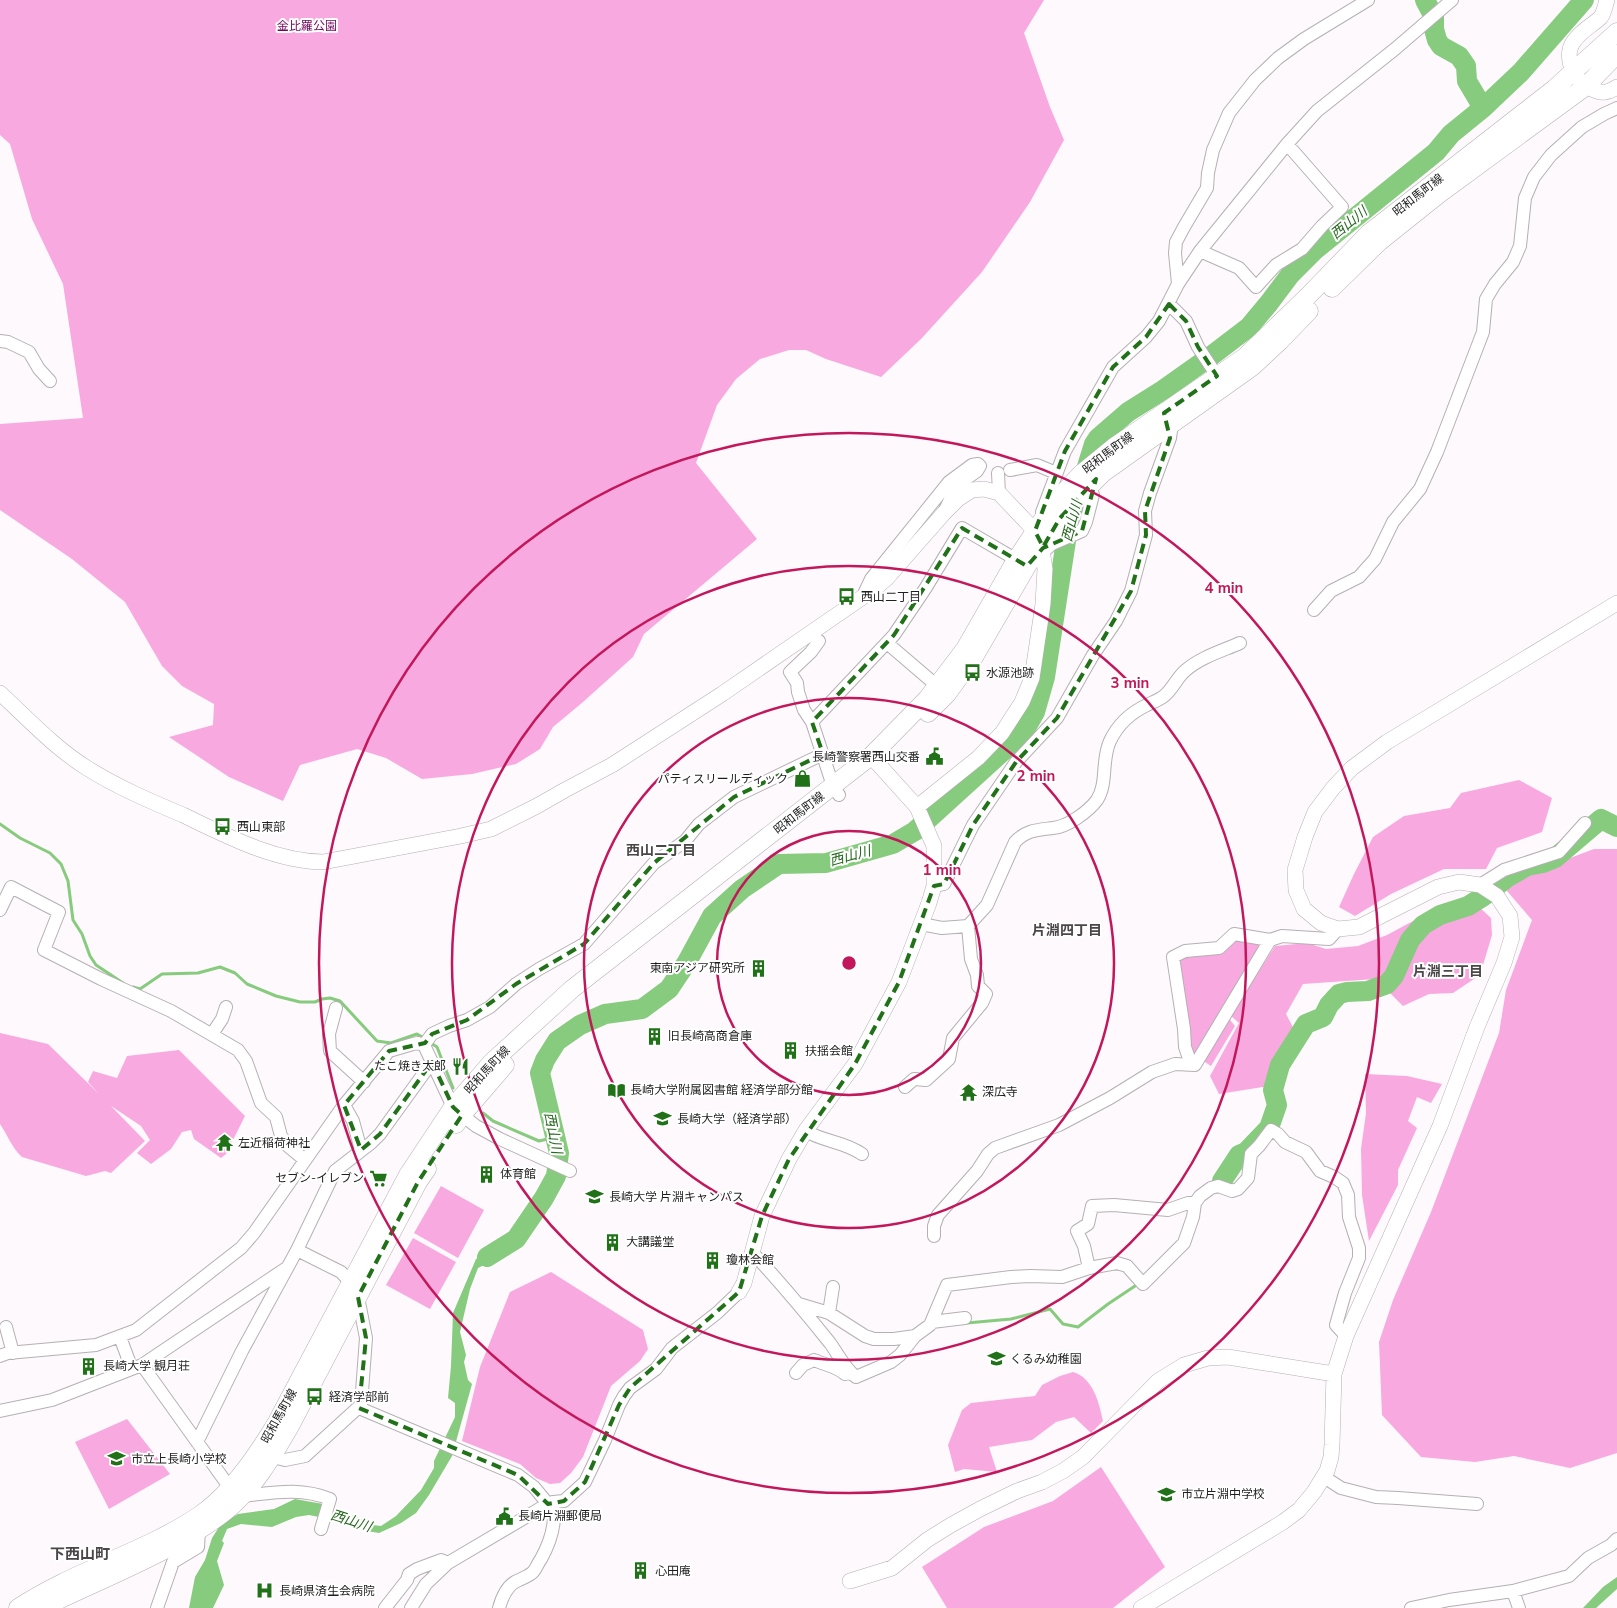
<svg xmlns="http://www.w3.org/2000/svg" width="1617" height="1608" viewBox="0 0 1617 1608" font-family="'Nunito Sans','Noto Sans JP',sans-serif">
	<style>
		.green { fill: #f8a9e0 }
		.water { fill: #86cb7e }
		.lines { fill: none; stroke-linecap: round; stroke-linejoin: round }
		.stream { stroke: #86cb7e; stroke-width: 3 }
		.river { stroke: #86cb7e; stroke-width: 20 }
		.minor-casing { stroke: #b5b0b3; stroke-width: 14 }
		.tertiary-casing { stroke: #b5b0b3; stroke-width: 16 }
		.secondary-casing { stroke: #b5b0b3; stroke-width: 19 }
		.minor { stroke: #fff; stroke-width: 12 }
		.tertiary { stroke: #fff; stroke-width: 15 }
		.secondary { stroke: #fff; stroke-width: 18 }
		.marked { fill: none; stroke: #207118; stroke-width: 4; stroke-dasharray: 10 6; stroke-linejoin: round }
		.ring { fill: none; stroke: #c2185b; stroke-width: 2.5 }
		.labels { text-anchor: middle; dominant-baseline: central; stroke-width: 4; stroke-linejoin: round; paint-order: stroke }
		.park-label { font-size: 12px; fill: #72085d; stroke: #fff }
		.street-label { font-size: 12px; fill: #201f20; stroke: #fff }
		.poi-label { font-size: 12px; fill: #201f20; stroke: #fff; text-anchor: start }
		.water-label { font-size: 14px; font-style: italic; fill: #25681e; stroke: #fff }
		.neighbourhood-label { font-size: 14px; font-weight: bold; fill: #4b4749; stroke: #fff }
		.quarter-label { font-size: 15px; font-weight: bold; fill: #4b4749; stroke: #fff }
		.centre { fill: #c2185b; stroke: #fff; stroke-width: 2.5 }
		.ring-label { font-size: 15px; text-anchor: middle; font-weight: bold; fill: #c2185b; stroke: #fff; stroke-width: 4; stroke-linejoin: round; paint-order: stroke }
	</style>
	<rect width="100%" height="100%" fill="#fef9fc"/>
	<!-- green -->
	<path class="green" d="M0 0H1044L1024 33 1050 107 1064 140 1030 202 982 272 921 339 881 377 826 359 806 350H789L760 359 736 379 717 405 696 463 757 539 644 634 633 657 583 702 553 727 540 749 516 764 472 774 422 779 386 758 357 749 300 765 283 801 229 777 169 737 213 725 214 704 182 686 162 666 125 602 72 559 0 510V424L83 418 63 284 32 219 10 144 0 135Z
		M1519 780 1552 798 1542 832 1497 848 1486 869H1444L1391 894 1355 916 1339 907 1354 874 1373 837 1404 816 1450 808 1461 793Z
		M1594 849H1617V1453L1570 1468 1514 1456 1475 1462 1421 1457 1382 1415 1379 1342 1393 1300 1431 1212 1499 1033 1506 990 1532 920 1501 884Z
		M1460 900 1478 906 1491 918 1492 935 1480 975 1453 993 1429 994 1403 1006 1376 979 1303 984 1286 1014 1296 1033 1272 1069 1269 1086 1219 1094 1210 1076 1239 1023 1231 1016 1275 946 1307 943 1326 949 1358 946 1387 935 1441 906Z
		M1234 937 1263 943 1222 1010 1235 1026 1211 1066 1193 1054 1189 1040 1190 1026 1177 961Z
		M0 1033 48 1044 99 1094 88 1082 93 1071 117 1078 127 1056 179 1050 245 1116 226 1154 221 1158 194 1139 191 1130 182 1132 171 1149 151 1164 137 1153 150 1140 141 1126 111 1106 145 1141 111 1173 105 1171 86 1176 22 1157C12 1148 7 1134 0 1124Z
		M1365 1074 1407 1076 1442 1084 1431 1103 1417 1097 1408 1121 1417 1128 1398 1170V1185L1369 1241 1362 1195 1361 1149 1366 1113Z
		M441 1186 484 1210 458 1258 414 1233Z
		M413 1238 456 1262 430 1309 386 1285Z
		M551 1272 643 1330 648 1349 640 1361 611 1386 583 1457 571 1473 560 1483 550 1484 536 1478 520 1464 462 1441 480 1367 510 1292Z
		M1073 1372C1093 1378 1099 1402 1103 1421L1091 1433 1074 1417 1056 1422 1032 1440 989 1447 997 1472 964 1469 955 1472 948 1445 962 1410 971 1403 1035 1396 1042 1385 1060 1376Z
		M127 1419 170 1474 109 1509 75 1442Z
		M1101 1467 1165 1567 1113 1608H947L922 1567 984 1527 1053 1501Z"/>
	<!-- water -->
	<path class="water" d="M505 1240 513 1247 502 1256 478 1268 470 1289 460 1332 466 1355 464 1362 468 1380 472 1384 452 1456 429 1495 416 1513 401 1523 379 1533 367 1531 329 1519 309 1515 296 1517 272 1527 241 1524 227 1529 222 1541 224 1543 217 1561 224 1585 213 1608H189L195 1577 205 1560 212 1538 221 1524 238 1514 274 1509 295 1499 323 1504 339 1515 356 1516 373 1525 381 1526 396 1516 421 1490 434 1468V1461L455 1417V1403L448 1398 451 1366 453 1313 476 1259C486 1254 495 1246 505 1240Z
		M1617 1577V1589L1596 1608H1583L1603 1587Z"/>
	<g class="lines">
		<!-- stream -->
		<path class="stream" d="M1582 0 1583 1
			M0 824 20 838 50 853 61 864 68 881 73 920 82 934 90 956 96 965 123 983
			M133 987 140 989 162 974 198 973 220 967 235 973 247 984 276 996 300 1002H315L322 999 330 998 340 1001 377 1041 391 1043 417 1034 424 1038
			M429 1042 437 1047 453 1088
			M483 1113 493 1121 539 1141 556 1137
			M967 1323 1011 1319 1050 1309 1063 1324 1078 1327 1108 1304 1135 1286"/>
		<!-- river -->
		<path class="river" d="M1425 0 1434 17V29L1437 40 1441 46 1459 56 1466 66 1467 81 1483 108
			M1222 1181 1239 1155 1246 1152 1269 1128 1277 1105 1273 1090 1280 1065 1306 1024 1323 1017 1329 1005 1339 994 1347 992 1368 991 1387 984 1394 976 1410 940 1423 925 1440 915 1468 906 1484 896 1508 877 1527 866 1543 863 1555 858 1601 819 1617 827
			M487 1257 516 1239 544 1198 556 1176 559 1153 540 1073 545 1060 557 1041 580 1025 605 1014 642 1009 669 989 687 962 712 916 742 889 779 864 826 863 893 844 915 831 1023 733 1035 712 1045 677 1068 528 1094 444 1098 438 1128 412 1163 390 1211 356 1249 327 1269 303 1290 275 1315 250 1436 152 1451 134 1483 108 1521 72 1584 0"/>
		<defs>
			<path id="minor" d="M1200 251 1239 268 1256 287 1276 265 1302 249 1322 226 1342 207 1287 144
				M1178 284 1175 253 1176 242 1184 227 1207 188 1208 173 1213 150 1229 113 1255 80 1278 58 1304 39 1368 0
				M1169 304 1186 321 1198 347 1221 382
				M0 341 8 342 29 352 39 369 50 381
				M1010 470 1037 465 1056 473
				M998 473 999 493
				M1042 512 1065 451 1113 367 1146 337 1159 321 1178 284 1200 251 1287 144 1317 111 1395 49 1452 0
				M1042 553 1052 544 1082 531 1086 522 1093 495 1090 486
				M862 598 871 579 949 482 972 465 978 464 980 466 977 471 957 485 945 510
				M1314 610 1331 591 1359 577 1375 559 1393 522 1420 489 1437 452 1483 332 1486 299 1495 284 1513 262 1520 246 1525 198 1534 177 1551 155 1582 127 1604 114 1617 108
				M887 643 943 691
				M812 722 804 710 798 692 797 683 790 672 811 652 819 641
				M839 795 833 786 812 722 894 635 925 589 962 528 1022 563
				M1480 885 1504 870 1559 852 1585 823
				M934 886 944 884 973 825 1016 762 1057 718 1093 655 1116 621 1131 591 1146 535 1145 511 1150 493 1170 438 1171 431 1167 420
				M0 910 11 887 59 912 44 950 101 979 171 1011 238 1050 246 1061 261 1103 276 1117 281 1136 288 1146 305 1160
				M921 924 942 928 968 926
				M336 1008 329 1034 330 1051 364 1082
				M212 1034 222 1019 226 1007
				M424 1045 432 1034 449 1026 467 1020 490 1007 516 984 539 969 584 944 654 863 685 841 699 824 734 797 823 754
				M1191 1064 1185 1047 1184 1029 1173 957 1185 951 1219 948 1234 934 1270 940 1282 936 1329 939 1338 929
				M905 1087 914 1079 926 1080 949 1059 953 1038 982 1003 986 994 978 986 977 975 971 959 968 926 987 905 1015 842C1026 830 1037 830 1053 828 1067 827 1088 812 1097 800 1108 783 1101 760 1110 741 1118 724 1130 713 1147 705 1153 702 1159 700 1164 696 1173 689 1177 677 1186 670 1201 657 1222 651 1240 643
				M344 1105 353 1121 361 1150
				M806 1131C824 1142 843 1141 862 1154
				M934 1236V1226L938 1215 977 1171 988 1154 995 1148 1059 1125 1110 1098 1152 1072 1175 1064 1195 1065 1270 940
				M752 1252C779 1281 805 1312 830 1343 838 1354 845 1369 856 1377L891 1362 900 1355 915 1336 930 1325 947 1285 1011 1277 1030 1276 1062 1277 1089 1268 1117 1263 1127 1266 1143 1284 1184 1243 1193 1217 1195 1203 1200 1196 1211 1188 1218 1186 1232 1191 1238 1189 1248 1178 1251 1154 1259 1146 1271 1130 1278 1134 1285 1142 1306 1152 1320 1171 1334 1177 1343 1183 1348 1195 1349 1217 1359 1248V1258L1345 1293 1336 1325 1346 1336
				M1089 1268 1084 1246 1077 1231 1088 1224 1092 1206 1114 1205 1168 1210 1188 1203H1195
				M799 1304 829 1313 865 1336 874 1339H894L915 1336
				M829 1313 833 1287
				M932 1322 965 1318
				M6 1327 13 1353
				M120 1337 132 1369
				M0 1356 8 1353 96 1345 136 1330 241 1248 254 1233 344 1105 389 1051 413 1044 418 1043 424 1045 453 1107 462 1115 476 1126 500 1139 570 1171
				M142 1365 230 1488 241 1496C273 1493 299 1487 330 1499L321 1529
				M796 1373 803 1365 814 1360C825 1365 836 1366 845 1374L850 1373
				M359 1408 518 1475 534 1487 548 1504
				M0 1411 52 1400 142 1365 285 1269
				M197 1442 242 1351 297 1250 335 1171 371 1143 380 1134 432 1062
				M266 1454 272 1457 285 1460 305 1456 361 1405 366 1338 358 1297 351 1283 341 1272 297 1250
				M1324 1477 1341 1488 1376 1497 1398 1498 1477 1504
				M1513 1591 1519 1608
				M157 1608 173 1562 198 1547 199 1530
				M385 1608 407 1580 409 1574 417 1569 441 1560 448 1563
				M411 1608 426 1584 448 1563 541 1508 553 1502 564 1501 585 1482 605 1440 619 1405 624 1396 630 1388 656 1369 672 1348 717 1313 739 1292
				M499 1608C502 1597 508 1584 519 1580 523 1578 529 1576 533 1572 536 1569 538 1563 541 1559 551 1541 557 1523 553 1502
				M1411 1608 1449 1600 1513 1591 1569 1576 1588 1558 1611 1545 1617 1539"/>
			<path id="tertiary" d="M1607 0C1605 6 1604 14 1600 18 1591 26 1581 31 1574 41 1562 57 1575 83 1592 89 1602 94 1608 93 1617 87
				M0 693C27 718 56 749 87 768 117 787 150 801 183 815 227 836 274 861 323 862L461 836 491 829 537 806 565 790 612 765 722 694 873 590 886 579 944 513 958 499 972 490 984 489 999 493 1035 531 1041 544 1045 569 1043 604 1032 678 1022 702 1002 733 978 758 917 807
				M739 1292 744 1283 762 1216 789 1159 806 1130 855 1064 899 982 929 903 934 886V846L917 807 871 756
				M850 1581 892 1568 927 1540 951 1525 980 1509 1017 1491 1042 1482 1063 1471 1083 1457 1158 1381 1184 1365 1208 1358 1228 1357 1334 1374
				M1141 1608 1283 1522 1299 1510 1314 1492 1327 1471 1331 1457 1332 1445 1334 1374 1346 1336 1440 1126 1477 1027 1504 963 1512 937 1510 916 1497 896 1480 885 1459 882 1438 887 1359 927 1338 929 1321 923 1304 909 1296 890 1295 870 1305 837 1315 812 1333 788 1352 768 1387 742 1617 603"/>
			<path id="secondary" d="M1332 288 1379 242 1439 194 1585 87 1617 54
				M928 713 947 694 974 657 1027 566 1041 544 1050 536 1060 518 1090 486 1103 473 1252 367 1280 341 1309 311
				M456 1124 462 1115 505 1065
				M18 1608C75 1570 144 1553 200 1515 232 1493 258 1454 277 1422L408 1175 453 1107 492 1062 572 989 871 756 927 699 965 649 1016 560 1053 504 1081 474 1114 447 1245 357 1308 296 1369 233 1554 89 1617 32
				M42 1608C102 1578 175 1552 227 1510 254 1488 272 1457 289 1428L418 1182 427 1169"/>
		</defs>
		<!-- minor casing -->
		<use href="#minor" class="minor-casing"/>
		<!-- tertiary casing -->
		<use href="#tertiary" class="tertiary-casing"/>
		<!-- secondary casing -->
		<use href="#secondary" class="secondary-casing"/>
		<!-- minor -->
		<use href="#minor" class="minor"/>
		<!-- tertiary -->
		<use href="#tertiary" class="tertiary"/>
		<!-- secondary -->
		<use href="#secondary" class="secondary"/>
	</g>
	<!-- marked area -->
	<path class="marked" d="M1169 304 1186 321 1198 347 1217 376 1164 413 1170 438 1145 511 1146 535 1131 591 1057 718 1016 762 973 825 944 884 934 886 899 982 855 1064 789 1159 762 1216 739 1292 630 1388 619 1405 585 1482 564 1501 548 1504 518 1475 359 1408 366 1338 358 1297 418 1182 462 1115 453 1107 432 1062 380 1134 361 1150 344 1105 389 1051 425 1043 432 1034 467 1020 516 984 584 944 654 863 734 797 823 754 812 722 894 635 962 528 1027 566 1043 548 1082 531 1096 479 1060 518 1043 547 1035 531 1065 451 1113 367 1146 337Z"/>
	<!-- distance rings -->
	<g class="ring">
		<circle cx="849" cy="963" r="132"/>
		<circle cx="849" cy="963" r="265"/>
		<circle cx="849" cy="963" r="397"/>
		<circle cx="849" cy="963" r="530"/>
	</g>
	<!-- icons -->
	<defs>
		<symbol id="bus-bare" viewBox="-9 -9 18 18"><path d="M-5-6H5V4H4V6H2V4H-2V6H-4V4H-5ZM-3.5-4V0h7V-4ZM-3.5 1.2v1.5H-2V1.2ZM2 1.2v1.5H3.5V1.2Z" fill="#207118" stroke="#fff" stroke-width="2.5" paint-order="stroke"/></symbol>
		<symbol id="civic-bare" viewBox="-9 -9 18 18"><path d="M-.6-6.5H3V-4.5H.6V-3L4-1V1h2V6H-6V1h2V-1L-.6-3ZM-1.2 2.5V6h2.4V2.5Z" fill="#207118" stroke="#fff" stroke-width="2.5" paint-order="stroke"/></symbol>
		<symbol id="shop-bare" viewBox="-9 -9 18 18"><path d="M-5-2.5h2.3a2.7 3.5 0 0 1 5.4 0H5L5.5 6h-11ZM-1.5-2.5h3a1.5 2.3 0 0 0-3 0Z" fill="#207118" stroke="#fff" stroke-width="2.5" paint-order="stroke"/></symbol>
		<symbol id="building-bare" viewBox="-9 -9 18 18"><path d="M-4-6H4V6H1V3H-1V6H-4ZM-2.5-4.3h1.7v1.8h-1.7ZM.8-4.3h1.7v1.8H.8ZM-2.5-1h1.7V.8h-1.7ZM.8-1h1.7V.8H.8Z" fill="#207118" stroke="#fff" stroke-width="2.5" paint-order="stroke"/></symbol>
		<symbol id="restaurant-bare" viewBox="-9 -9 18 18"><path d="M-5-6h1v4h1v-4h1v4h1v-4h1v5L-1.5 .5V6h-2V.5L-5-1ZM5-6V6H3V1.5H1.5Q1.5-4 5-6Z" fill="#207118" stroke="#fff" stroke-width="2.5" paint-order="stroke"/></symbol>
		<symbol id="library-bare" viewBox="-9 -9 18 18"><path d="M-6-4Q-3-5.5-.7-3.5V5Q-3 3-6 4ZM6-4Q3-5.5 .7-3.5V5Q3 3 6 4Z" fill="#207118" stroke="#fff" stroke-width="2.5" paint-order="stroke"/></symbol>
		<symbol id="temple-bare" viewBox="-9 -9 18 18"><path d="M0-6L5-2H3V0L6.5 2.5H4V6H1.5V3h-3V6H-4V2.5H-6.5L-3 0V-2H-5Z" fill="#207118" stroke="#fff" stroke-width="2.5" paint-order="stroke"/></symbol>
		<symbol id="university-bare" viewBox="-9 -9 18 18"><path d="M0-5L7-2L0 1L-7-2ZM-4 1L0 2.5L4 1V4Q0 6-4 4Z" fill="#207118" stroke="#fff" stroke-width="2.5" paint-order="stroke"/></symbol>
		<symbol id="supermarket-bare" viewBox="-9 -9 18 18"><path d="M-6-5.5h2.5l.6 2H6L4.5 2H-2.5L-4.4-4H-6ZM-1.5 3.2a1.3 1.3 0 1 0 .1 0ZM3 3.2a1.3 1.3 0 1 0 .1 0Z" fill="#207118" stroke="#fff" stroke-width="2.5" paint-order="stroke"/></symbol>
		<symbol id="school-bare" viewBox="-9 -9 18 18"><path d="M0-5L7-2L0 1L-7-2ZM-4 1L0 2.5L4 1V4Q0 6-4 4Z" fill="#207118" stroke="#fff" stroke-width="2.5" paint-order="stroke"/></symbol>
		<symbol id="hospital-bare" viewBox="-9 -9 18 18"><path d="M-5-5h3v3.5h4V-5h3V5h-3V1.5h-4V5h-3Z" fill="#207118" stroke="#fff" stroke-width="2.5" paint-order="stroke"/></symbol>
	</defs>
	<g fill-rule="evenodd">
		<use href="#bus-bare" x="834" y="584" width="25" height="25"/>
		<use href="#bus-bare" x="960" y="660" width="25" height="25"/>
		<use href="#civic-bare" x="922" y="744" width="25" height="25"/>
		<use href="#shop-bare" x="790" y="766" width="25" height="25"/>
		<use href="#bus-bare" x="210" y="814" width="25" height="25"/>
		<use href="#building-bare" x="746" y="956" width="25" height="25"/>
		<use href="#building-bare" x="642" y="1024" width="25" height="25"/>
		<use href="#building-bare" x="778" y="1038" width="25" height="25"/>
		<use href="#restaurant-bare" x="448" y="1054" width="25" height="25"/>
		<use href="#library-bare" x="604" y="1078" width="25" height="25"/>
		<use href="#temple-bare" x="956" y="1080" width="25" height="25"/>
		<use href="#university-bare" x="650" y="1106" width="25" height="25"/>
		<use href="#temple-bare" x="212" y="1130" width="25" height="25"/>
		<use href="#building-bare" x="474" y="1162" width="25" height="25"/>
		<use href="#supermarket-bare" x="366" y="1166" width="25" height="25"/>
		<use href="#university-bare" x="582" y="1184" width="25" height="25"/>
		<use href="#building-bare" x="600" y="1230" width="25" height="25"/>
		<use href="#building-bare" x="700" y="1248" width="25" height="25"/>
		<use href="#school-bare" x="984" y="1346" width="25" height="25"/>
		<use href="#building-bare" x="76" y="1354" width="25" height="25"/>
		<use href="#bus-bare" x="302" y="1384" width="25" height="25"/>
		<use href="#school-bare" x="104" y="1446" width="25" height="25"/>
		<use href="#school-bare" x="1154" y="1482" width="25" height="25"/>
		<use href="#civic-bare" x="492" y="1504" width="25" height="25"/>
		<use href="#building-bare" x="628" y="1558" width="25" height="25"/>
		<use href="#hospital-bare" x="252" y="1578" width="25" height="25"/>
	</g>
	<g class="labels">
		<!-- park labels -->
		<g class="park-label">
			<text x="307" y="26">金比羅公園</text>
		</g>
		<!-- street labels -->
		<g class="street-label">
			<text transform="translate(1418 195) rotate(-38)">昭和馬町線</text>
			<text transform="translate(1108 453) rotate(-37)">昭和馬町線</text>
			<text transform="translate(799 813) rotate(-38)">昭和馬町線</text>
			<text transform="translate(487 1070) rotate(-47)">昭和馬町線</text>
			<text transform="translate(279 1416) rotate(-61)">昭和馬町線</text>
		</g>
		<!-- poi labels -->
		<g class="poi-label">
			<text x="861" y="597">西山二丁目</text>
			<text x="986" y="673">水源池跡</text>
			<text x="920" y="757" text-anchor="end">長崎警察署西山交番</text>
			<text x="788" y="779" text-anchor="end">パティスリールディック</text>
			<text x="237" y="827">西山東部</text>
			<text x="745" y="968" text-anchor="end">東南アジア研究所</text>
			<text x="668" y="1036">旧長崎高商倉庫</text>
			<text x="805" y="1051">扶揺会館</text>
			<text x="446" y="1066" text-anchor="end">たこ焼き太郎</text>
			<text x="630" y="1090">長崎大学附属図書館 経済学部分館</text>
			<text x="982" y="1092">深広寺</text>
			<text x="677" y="1119">長崎大学（経済学部）</text>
			<text x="238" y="1143">左近稲荷神社</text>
			<text x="500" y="1174">体育館</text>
			<text x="364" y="1178" text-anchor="end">セブン-イレブン</text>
			<text x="609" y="1197">長崎大学 片淵キャンパス</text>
			<text x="626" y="1242">大講議堂</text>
			<text x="726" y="1260">瓊林会館</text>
			<text x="1010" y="1359">くるみ幼稚園</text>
			<text x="103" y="1366">長崎大学 観月荘</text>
			<text x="329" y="1397">経済学部前</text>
			<text x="131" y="1459">市立上長崎小学校</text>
			<text x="1181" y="1494">市立片淵中学校</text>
			<text x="518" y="1516">長崎片淵郵便局</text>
			<text x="655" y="1571">心田庵</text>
			<text x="279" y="1591">長崎県済生会病院</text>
		</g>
		<!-- water labels -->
		<g class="water-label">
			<text transform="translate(1349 223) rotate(-39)">西山川</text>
			<text transform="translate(1072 521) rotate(-75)">西山川</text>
			<text transform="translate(850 856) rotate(-15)">西山川</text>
			<text transform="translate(553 1133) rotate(79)">西山川</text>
			<text transform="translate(351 1521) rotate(18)">西山川</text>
		</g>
		<!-- neighbourhood labels -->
		<g class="neighbourhood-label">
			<text x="661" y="850">西山二丁目</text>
			<text x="1067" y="930">片淵四丁目</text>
			<text x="1448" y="971">片淵三丁目</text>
		</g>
		<!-- quarter labels -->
		<g class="quarter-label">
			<text x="80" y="1554">下西山町</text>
		</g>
	</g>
	<circle cx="849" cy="963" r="8" class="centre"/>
	<g class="ring-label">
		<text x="1224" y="593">4 min</text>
		<text x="1130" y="688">3 min</text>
		<text x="1036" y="781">2 min</text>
		<text x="942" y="875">1 min</text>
	</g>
</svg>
